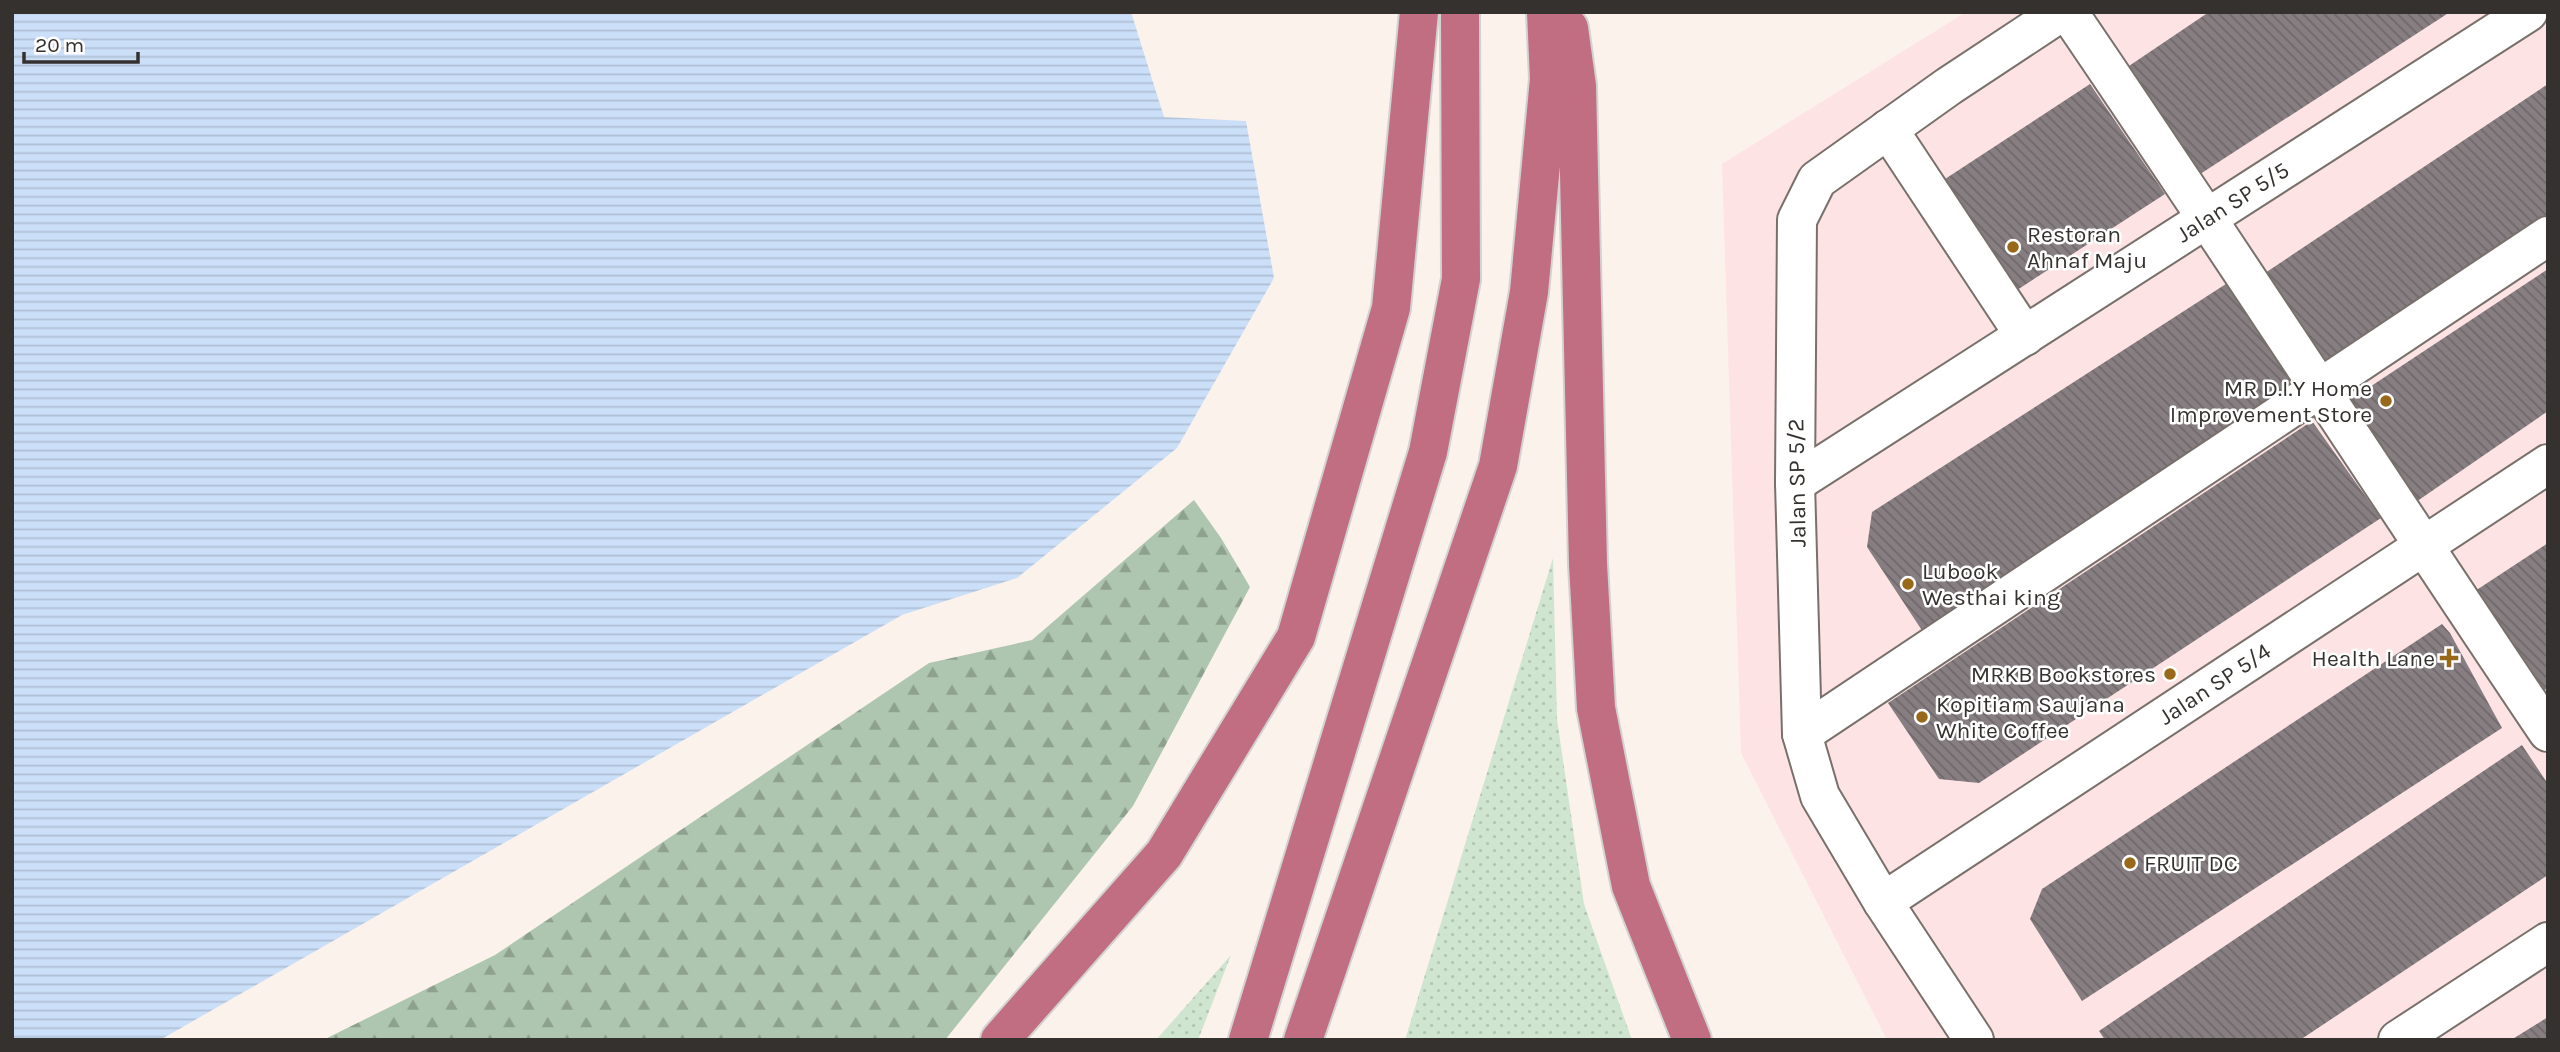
<svg xmlns="http://www.w3.org/2000/svg" width="2560" height="1052" viewBox="0 0 2560 1052" font-family="Karla,sans-serif">
	<style>
		.commercial { fill: #fee3e4 }
		.grass { fill: url(#grass-dots) }
		.forest { fill: url(#forest-firs) }
		.water { fill: url(#water-rules) }
		.building { fill: url(#building-back-hatch) }
		.lines { fill: none; stroke-linecap: round; stroke-linejoin: round }
		.minor-casing { stroke: #78706b; stroke-width: 42 }
		.highway-casing { stroke: #d3d2d1; stroke-width: 42 }
		.minor { stroke: #fff; stroke-width: 38 }
		.highway { stroke: #c16e82; stroke-width: 38 }
		.poi-dot { fill: #986919; stroke: #fff; stroke-width: 2.5 }
		.labels { text-anchor: middle; dominant-baseline: central; stroke-width: 5; stroke-linejoin: round; paint-order: stroke }
		.street-label { font-size: 23px; fill: #35312f; stroke: #fff }
		.poi-label { font-size: 23px; fill: #35312f; stroke: #fff; text-anchor: start }
	</style>
	<defs>
		<pattern id="grass-dots" width="8" height="8" patternUnits="userSpaceOnUse" patternTransform="scale(1.75)"><rect width="8" height="8" fill="#cfe5d0"/><path d="M2 2h.1M6 6h.1" fill="none" stroke="#b2c5b3" stroke-width="1.8" stroke-linecap="round"/></pattern>
		<pattern id="forest-firs" width="22" height="20" patternUnits="userSpaceOnUse" patternTransform="scale(1.75)"><rect width="22" height="20" fill="#aec6af"/><path d="M5 1l3.5 6h-7zM16 11l3.5 6h-7z" fill="#8ea18f"/></pattern>
		<pattern id="water-rules" width="6" height="5" patternUnits="userSpaceOnUse" patternTransform="scale(1.75)"><rect width="6" height="5" fill="#cbdff8"/><path d="M0 2.5h6" fill="none" stroke="#afc0d5"/></pattern>
		<pattern id="building-back-hatch" width="6" height="6" patternUnits="userSpaceOnUse" patternTransform="scale(1.75)"><rect width="6" height="6" fill="#877e82"/><path d="M-1 5l2 2M0 0l6 6M5-1l2 2" fill="none" stroke="#6f686b"/></pattern>
	</defs>
	<rect width="100%" height="100%" fill="#fcf2ec"/>
	<!-- commercial -->
	<path class="commercial" d="M1966 12H2548V1040H1887L1741 753 1722 164Z"/>
	<!-- grass -->
	<path class="grass" d="M1553 558 1557 719 1584 904 1632 1040H1405Z
		M1231 955 1198 1040H1156Z"/>
	<!-- forest -->
	<path class="forest" d="M1194 500 1221 538 1250 587 1133 806 945 1040H323L495 955 929 663 1032 640Z"/>
	<!-- water -->
	<path class="water" d="M12 12H1131L1164 117 1246 121 1274 278 1177 448 1017 578 902 615 160 1040H12Z"/>
	<!-- building -->
	<path class="building" d="M2209 12H2450L2191 180 2123 70Z
		M2090 84 2165 194 2014 292 1942 181Z
		M2548 84V225L2324 375 2256 279Z
		M2548 269V411L2413 504 2344 404Z
		M2229 282 2300 378 1925 635 1867 547 1872 512Z
		M2312 421 2381 518 1979 783 1939 779 1888 703Z
		M2548 543V688L2536 695 2472 593Z
		M2442 624 2450 633 2502 728 2082 1001 2030 919 2042 889Z
		M2522 745 2548 784V875L2300 1040H2105L2099 1031Z
		M2548 1017V1040H2511Z"/>
	<g class="lines">
		<defs>
			<g id="minor">
				<path d="M2068 12C2231 251 2387 493 2548 732"/>
				<path d="M1888 129 2025 336"/>
				<path id="s1" d="M1795 483 2528 12"/>
				<path d="M1802 734 2548 236"/>
				<path id="s2" d="M1883 902 2548 464"/>
				<path d="M1974 1040 1883 902 1820 796 1802 734 1795 483 1797 220 1817 180 1949 86 2061 12"/>
				<path d="M2398 1040 2548 942"/>
			</g>
			<path id="highway" d="M1569 28 1577 86 1588 564 1596 708 1631 886 1692 1040
				M1000 1040 1164 854 1296 637 1391 308 1419 12
				M1248 1040 1428 452 1461 279 1460 12
				M1303 1040 1498 466 1529 292 1549 79 1546 12"/>
		</defs>
		<!-- minor casing -->
		<use href="#minor" class="minor-casing"/>
		<!-- highway casing -->
		<use href="#highway" class="highway-casing"/>
		<!-- minor -->
		<use href="#minor" class="minor"/>
		<!-- highway -->
		<use href="#highway" class="highway"/>
	</g>
	<!-- markers -->
	<g class="poi-dot">
		<circle cx="2013" cy="247" r="7"/>
		<circle cx="2386" cy="401" r="7"/>
		<circle cx="1908" cy="584" r="7"/>
		<path d="M2445.5 647.5h7v7h7v7h-7v7h-7v-7h-7v-7h7z"/>
		<circle cx="2170" cy="674" r="7"/>
		<circle cx="1922" cy="717" r="7"/>
		<circle cx="2130" cy="863" r="7"/>
	</g>
	<g class="labels">
		<!-- street labels -->
		<g class="street-label">
			<text stroke="none"><textPath href="#s1" startOffset="520">Jalan SP 5/5</textPath></text>
			<text transform="translate(1797 483) rotate(-91)">Jalan SP 5/2</text>
			<text stroke="none"><textPath href="#s2" startOffset="397">Jalan SP 5/4</textPath></text>
		</g>
		<!-- poi labels -->
		<g class="poi-label">
			<text x="2027" y="234">Restoran<tspan x="2027" dy="26">Ahnaf Maju</tspan></text>
			<text x="2372" y="388" text-anchor="end">MR D.I.Y Home<tspan x="2372" dy="26">Improvement Store</tspan></text>
			<text x="1922" y="571">Lubook<tspan x="1922" dy="26">Westhai king</tspan></text>
			<text x="2435" y="658" text-anchor="end">Health Lane</text>
			<text x="2156" y="674" text-anchor="end">MRKB Bookstores</text>
			<text x="1936" y="704">Kopitiam Saujana<tspan x="1936" dy="26">White Coffee</tspan></text>
			<text x="2144" y="863">FRUIT DC</text>
		</g>
	</g>
	<!-- border -->
	<rect width="2560" height="1052" fill="none" stroke="#35312f" stroke-width="28"/>
	<!-- scale -->
	<path d="M24 52v10h114v-10" fill="none" stroke="#35312f" stroke-width="3.5"/>
	<text x="35" y="52" font-size="21" fill="#35312f" stroke="#ffffff" stroke-width="5" paint-order="stroke">20 m</text>
</svg>
